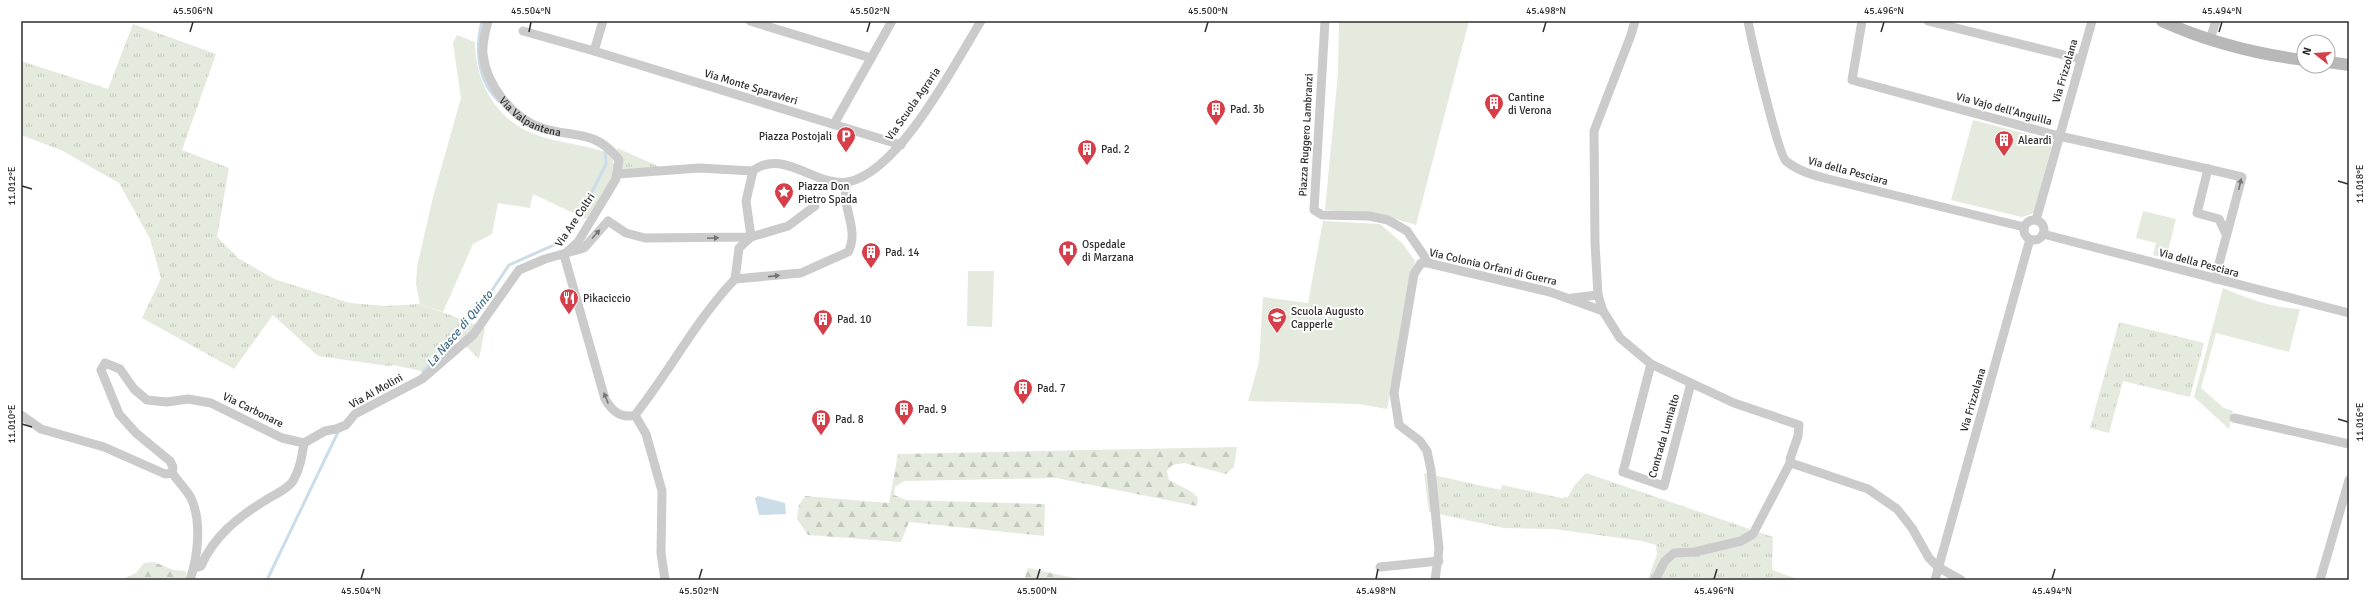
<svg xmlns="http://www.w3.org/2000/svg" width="2370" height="601" viewBox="0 0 2370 601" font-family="Signika,sans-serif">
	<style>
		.grass { fill: url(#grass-tufts) }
		.forest { fill: url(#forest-firs) }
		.park { fill: #e4eadd }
		.water { fill: #cbdde9 }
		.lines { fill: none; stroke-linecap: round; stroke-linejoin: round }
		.stream { stroke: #cbdde9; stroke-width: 3 }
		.street { stroke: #cbcbcb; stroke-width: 9 }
		.secondary { stroke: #b8b8b8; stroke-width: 12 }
		.oneway { fill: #757575 }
		.ticks { fill: none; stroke: #2e2e2e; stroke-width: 1.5 }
		.labels { text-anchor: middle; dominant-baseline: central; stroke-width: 4; stroke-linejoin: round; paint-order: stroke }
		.street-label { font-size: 11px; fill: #2e2e2e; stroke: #fff }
		.poi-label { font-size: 11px; fill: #2e2e2e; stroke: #fff; text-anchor: start }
		.water-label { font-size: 12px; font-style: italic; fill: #436e89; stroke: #fff }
		.neatline { fill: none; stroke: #2e2e2e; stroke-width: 1.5 }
		.ticks-label { font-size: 10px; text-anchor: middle; fill: #2e2e2e }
	</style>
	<defs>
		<pattern id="grass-tufts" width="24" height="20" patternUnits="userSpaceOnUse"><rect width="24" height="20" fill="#e4eadd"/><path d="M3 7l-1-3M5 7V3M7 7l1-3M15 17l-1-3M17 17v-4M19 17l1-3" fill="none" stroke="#c4c9be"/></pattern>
		<pattern id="forest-firs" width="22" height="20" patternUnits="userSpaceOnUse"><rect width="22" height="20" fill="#e4eadd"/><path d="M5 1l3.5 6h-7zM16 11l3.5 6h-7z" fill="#c4c9be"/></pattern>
	</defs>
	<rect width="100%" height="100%" fill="#fff"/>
	<!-- grass -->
	<path class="grass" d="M133 24 216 54 182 150 229 168 217 237 238 258 274 279 350 303 385 306 420 304 485 328 479 359 459 339 422 371 393 365 388 366 318 356 273 315 234 369 142 318 161 278 150 239 119 183 61 150 21 135V61L108 89Z
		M617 148 660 167 622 172Z
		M2119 322 2204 343 2190 397 2123 381 2109 433 2090 428Z
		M1424 473 1501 490 1502 485 1561 498 1568 497 1574 486 1586 473 1773 537 1772 570 1800 580H1648L1657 554 1656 545 1642 541 1553 529 1504 528 1429 512Z"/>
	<!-- forest -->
	<path class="forest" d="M1237 447 1234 467 1226 474 1184 463 1172 465 1167 471 1169 480 1192 492 1198 498 1197 506 1056 478 904 481 895 487 894 495 906 500 1045 504 1044 536 909 522 901 542 808 535 797 519 799 505 805 496 889 503 898 454Z
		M154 562 174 570 186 571V580H121L136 573 144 563Z
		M1028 568 1083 580H1024Z"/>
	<!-- park -->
	<path class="park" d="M1339 21H1469L1416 225 1380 214 1325 210 1338 73Z
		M457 35 475 42C475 77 492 113 525 130 550 143 583 143 610 154L617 173 586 219 533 194 530 208 498 203 492 234 473 244 443 312 420 304 416 284 417 267 433 197 461 98 453 43Z
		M1973 120 2053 141 2034 213 2022 217 1951 200Z
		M2143 211 2176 219 2166 259 2153 255 2156 243 2136 238Z
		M1323 221 1380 224 1402 243 1415 261 1387 409 1359 404 1248 401 1259 362 1263 297 1308 303Z
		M968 271H994L992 327 967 326Z
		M2223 288C2249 299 2272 308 2300 309L2289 352 2216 333 2201 388 2224 408 2233 411 2229 429 2194 397Z"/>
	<!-- water -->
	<path class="water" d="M758 496 785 503 786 514 759 515 755 498Z"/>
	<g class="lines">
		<!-- stream -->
		<path class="stream" d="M482 21C475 49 477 82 500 102
			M423 372 480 308 509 265 565 240 580 216 606 164 605 150
			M267 580 339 430"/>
		<!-- street -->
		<g class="street">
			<path id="s1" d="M488 21C485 32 482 43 483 54 486 85 513 119 542 128 573 138 596 129 619 160L616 179 578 242 567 252"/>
			<path d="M750 21 871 58"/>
			<path d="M1325 21 1314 210 1322 215 1369 216 1388 220 1407 231 1429 263"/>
			<path d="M1635 21 1631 35 1594 131 1595 243 1598 295 1603 311 1620 338 1651 364 1623 472 1664 486 1691 383 1734 403 1799 425 1798 436 1790 459 1791 463 1868 489 1897 509 1912 528 1929 558 1938 567 1961 580"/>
			<path d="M1748 21C1751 38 1778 154 1786 161 1798 171 1813 175 1828 179L2024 227"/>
			<path d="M1862 21 1852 80 2059 136 2208 169"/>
			<path d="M1928 21 2080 59"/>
			<path d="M523 31 594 51 603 21"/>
			<path d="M2210 39 2216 21"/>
			<path d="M594 51 901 145"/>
			<path d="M834 124 892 21"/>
			<path d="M618 174 699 168 753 171"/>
			<circle cx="2034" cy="230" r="10"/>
			<path d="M2036 220 2092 21"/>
			<path d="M2043 234 2349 313"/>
			<path d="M751 237 746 201 753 171C781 147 818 188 848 182 900 171 954 65 981 21"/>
			<path d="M564 255 605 399C612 411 621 419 635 415 670 371 696 320 735 279"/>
			<path d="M735 279 801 273 848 252C861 228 838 204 848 182"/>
			<path d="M735 279 739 248 751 237"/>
			<path d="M2215 279 2242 177 2208 169 2197 213 2219 219 2226 234"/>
			<path d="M1572 298 1598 295"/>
			<path d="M1651 364 1691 383"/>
			<path d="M21 415 41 429 104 447 165 474 172 473 173 467 170 461 136 433 119 414 101 370 105 363 120 369 134 389 147 400 167 402 188 399 211 403 282 438 304 443"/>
			<path d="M635 415 646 434 662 491 661 553 665 580"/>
			<path d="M2234 418 2349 444"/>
			<path d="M172 473C178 481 186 489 191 498 202 522 198 556 190 580"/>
			<path d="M196 563 198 567 201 566C214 536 238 517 266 500 275 494 287 490 293 481 300 469 302 456 304 443L325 431 336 429 346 425 355 414 422 379 473 335 519 270 545 259 584 248 608 221 626 233 645 238 751 237 788 226 815 206"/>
			<path d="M1380 567 1439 561"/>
			<path d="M1435 580 1439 549 1431 470 1427 451 1420 441 1399 425 1394 393 1414 274 1421 263H1428L1550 292 1603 311"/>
			<path d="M1655 580 1665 561 1674 553 1695 552 1741 541 1753 534 1791 461"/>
			<path d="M1935 580 2030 239"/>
			<path d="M2320 580 2349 480"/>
		</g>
		<!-- secondary -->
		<path class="secondary" d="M2162 21C2206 41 2256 54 2304 60
			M2328 62 2349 65"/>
	</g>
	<!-- one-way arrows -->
	<defs><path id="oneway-solid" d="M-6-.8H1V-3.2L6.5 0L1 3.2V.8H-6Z"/></defs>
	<g class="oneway">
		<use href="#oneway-solid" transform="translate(2240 184) rotate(-77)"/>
		<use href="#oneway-solid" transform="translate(596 234) rotate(-48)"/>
		<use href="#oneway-solid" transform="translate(713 238) rotate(-2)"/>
		<use href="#oneway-solid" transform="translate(774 276) rotate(-6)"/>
		<use href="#oneway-solid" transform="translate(606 398) rotate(-112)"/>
	</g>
	<!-- ticks -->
	<path class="ticks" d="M190 32 193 22M529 32 531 22M867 32 870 22M1205 32 1208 22M1543 32 1546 22M1881 32 1884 22M2219 32 2222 22M2338 181 2348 184M22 186 32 189M2338 419 2348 422M22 424 32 427M361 579 364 569M699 579 702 569M1037 579 1040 569M1376 579 1378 569M1714 579 1717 569M2052 579 2055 569"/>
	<!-- icons -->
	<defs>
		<symbol id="building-pin" viewBox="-11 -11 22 30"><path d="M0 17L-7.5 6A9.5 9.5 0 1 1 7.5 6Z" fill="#d63f4a" stroke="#fff"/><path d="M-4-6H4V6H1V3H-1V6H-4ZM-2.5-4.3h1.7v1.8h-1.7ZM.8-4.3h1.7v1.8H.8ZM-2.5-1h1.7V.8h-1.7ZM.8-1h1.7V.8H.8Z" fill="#fff"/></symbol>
		<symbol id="parking-pin" viewBox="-11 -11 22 30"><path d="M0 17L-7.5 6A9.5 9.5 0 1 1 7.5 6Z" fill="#d63f4a" stroke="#fff"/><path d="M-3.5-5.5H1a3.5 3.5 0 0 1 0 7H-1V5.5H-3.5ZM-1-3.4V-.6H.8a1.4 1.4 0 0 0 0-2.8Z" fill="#fff"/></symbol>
		<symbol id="sight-pin" viewBox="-11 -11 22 30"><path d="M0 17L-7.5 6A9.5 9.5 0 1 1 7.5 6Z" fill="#d63f4a" stroke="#fff"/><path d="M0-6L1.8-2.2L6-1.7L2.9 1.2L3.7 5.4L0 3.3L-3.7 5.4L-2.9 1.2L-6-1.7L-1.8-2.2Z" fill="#fff"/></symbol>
		<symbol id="hospital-pin" viewBox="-11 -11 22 30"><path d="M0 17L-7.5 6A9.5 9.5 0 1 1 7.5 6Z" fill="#d63f4a" stroke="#fff"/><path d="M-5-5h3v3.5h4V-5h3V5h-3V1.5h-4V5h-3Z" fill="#fff"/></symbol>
		<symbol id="restaurant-pin" viewBox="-11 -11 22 30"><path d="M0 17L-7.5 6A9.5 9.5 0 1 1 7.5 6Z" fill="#d63f4a" stroke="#fff"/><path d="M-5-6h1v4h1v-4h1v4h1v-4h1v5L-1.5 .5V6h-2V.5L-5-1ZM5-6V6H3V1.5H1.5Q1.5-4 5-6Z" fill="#fff"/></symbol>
		<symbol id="school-pin" viewBox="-11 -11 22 30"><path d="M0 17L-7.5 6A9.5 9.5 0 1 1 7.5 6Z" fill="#d63f4a" stroke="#fff"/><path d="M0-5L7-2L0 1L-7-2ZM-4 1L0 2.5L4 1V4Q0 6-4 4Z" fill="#fff"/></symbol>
	</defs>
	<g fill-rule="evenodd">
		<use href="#building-pin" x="1483" y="92" width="22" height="30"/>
		<use href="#building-pin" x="1205" y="98" width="22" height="30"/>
		<use href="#parking-pin" x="835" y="125" width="22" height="30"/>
		<use href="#building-pin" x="1993" y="129" width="22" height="30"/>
		<use href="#building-pin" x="1076" y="138" width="22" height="30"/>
		<use href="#sight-pin" x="773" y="181" width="22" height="30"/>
		<use href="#hospital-pin" x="1057" y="239" width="22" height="30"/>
		<use href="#building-pin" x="860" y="241" width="22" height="30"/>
		<use href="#restaurant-pin" x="558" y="287" width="22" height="30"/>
		<use href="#school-pin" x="1266" y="306" width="22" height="30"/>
		<use href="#building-pin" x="812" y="308" width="22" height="30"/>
		<use href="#building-pin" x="1012" y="377" width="22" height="30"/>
		<use href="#building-pin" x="893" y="398" width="22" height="30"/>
		<use href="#building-pin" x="810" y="408" width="22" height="30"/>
	</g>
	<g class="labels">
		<!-- street labels -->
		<g class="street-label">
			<text transform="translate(2065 71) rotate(-74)">Via Frizzolana</text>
			<text transform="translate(751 87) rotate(17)">Via Monte Sparavieri</text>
			<text transform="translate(913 104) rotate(-55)">Via Scuola Agraria</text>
			<text transform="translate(2004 109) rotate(15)">Via Vajo dell'Anguilla</text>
			<text stroke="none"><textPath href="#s1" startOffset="117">Via Valpantena</textPath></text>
			<text transform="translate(1306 135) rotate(-87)">Piazza Ruggero Lambranzi</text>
			<text transform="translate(1848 171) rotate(15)">Via della Pesciara</text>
			<text transform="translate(575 220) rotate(-56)">Via Are Coltri</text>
			<text transform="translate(2199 263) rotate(15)">Via della Pesciara</text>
			<text transform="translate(1493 267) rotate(13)">Via Colonia Orfani di Guerra</text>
			<text transform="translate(376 391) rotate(-29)">Via Ai Molini</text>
			<text transform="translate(1973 400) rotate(-74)">Via Frizzolana</text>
			<text transform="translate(253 410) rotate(26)">Via Carbonare</text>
			<text transform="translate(1664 436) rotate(-74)">Contrada Lumialto</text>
		</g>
		<!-- poi labels -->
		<g class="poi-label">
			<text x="1508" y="97">Cantine<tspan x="1508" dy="13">di Verona</tspan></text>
			<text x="1230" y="109">Pad. 3b</text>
			<text x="832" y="136" text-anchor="end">Piazza Postojali</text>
			<text x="2018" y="140">Aleardi</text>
			<text x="1101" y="149">Pad. 2</text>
			<text x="798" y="186">Piazza Don<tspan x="798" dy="13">Pietro Spada</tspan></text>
			<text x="1082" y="244">Ospedale<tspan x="1082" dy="13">di Marzana</tspan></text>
			<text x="885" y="252">Pad. 14</text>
			<text x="583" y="298">Pikaciccio</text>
			<text x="1291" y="311">Scuola Augusto<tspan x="1291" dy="13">Capperle</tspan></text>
			<text x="837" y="319">Pad. 10</text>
			<text x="1037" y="388">Pad. 7</text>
			<text x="918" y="409">Pad. 9</text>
			<text x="835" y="419">Pad. 8</text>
		</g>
		<!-- water labels -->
		<g class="water-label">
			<text transform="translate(460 329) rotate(-50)">La Nasce di Quinto</text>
		</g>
	</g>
	<!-- border -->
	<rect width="2370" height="601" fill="none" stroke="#ffffff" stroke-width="44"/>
	<!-- north arrow -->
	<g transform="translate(2316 54) rotate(287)"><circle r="19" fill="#ffffff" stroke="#ababab"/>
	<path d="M0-3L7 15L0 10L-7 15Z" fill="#d63f4a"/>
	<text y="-6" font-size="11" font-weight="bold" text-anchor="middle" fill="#2e2e2e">N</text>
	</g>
	<rect x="22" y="22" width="2326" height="557" class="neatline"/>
	<g class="ticks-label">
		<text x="193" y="14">45.506°N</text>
		<text x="531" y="14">45.504°N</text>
		<text x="870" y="14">45.502°N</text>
		<text x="1208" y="14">45.500°N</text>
		<text x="1546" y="14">45.498°N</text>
		<text x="1884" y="14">45.496°N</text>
		<text x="2222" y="14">45.494°N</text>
		<text transform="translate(2359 184) rotate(-90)" y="4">11.018°E</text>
		<text transform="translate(11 186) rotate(-90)" y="4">11.012°E</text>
		<text transform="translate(2359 422) rotate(-90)" y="4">11.016°E</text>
		<text transform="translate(11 424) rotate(-90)" y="4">11.010°E</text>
		<text x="361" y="594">45.504°N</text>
		<text x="699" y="594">45.502°N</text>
		<text x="1037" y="594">45.500°N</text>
		<text x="1376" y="594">45.498°N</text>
		<text x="1714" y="594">45.496°N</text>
		<text x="2052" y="594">45.494°N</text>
	</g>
</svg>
